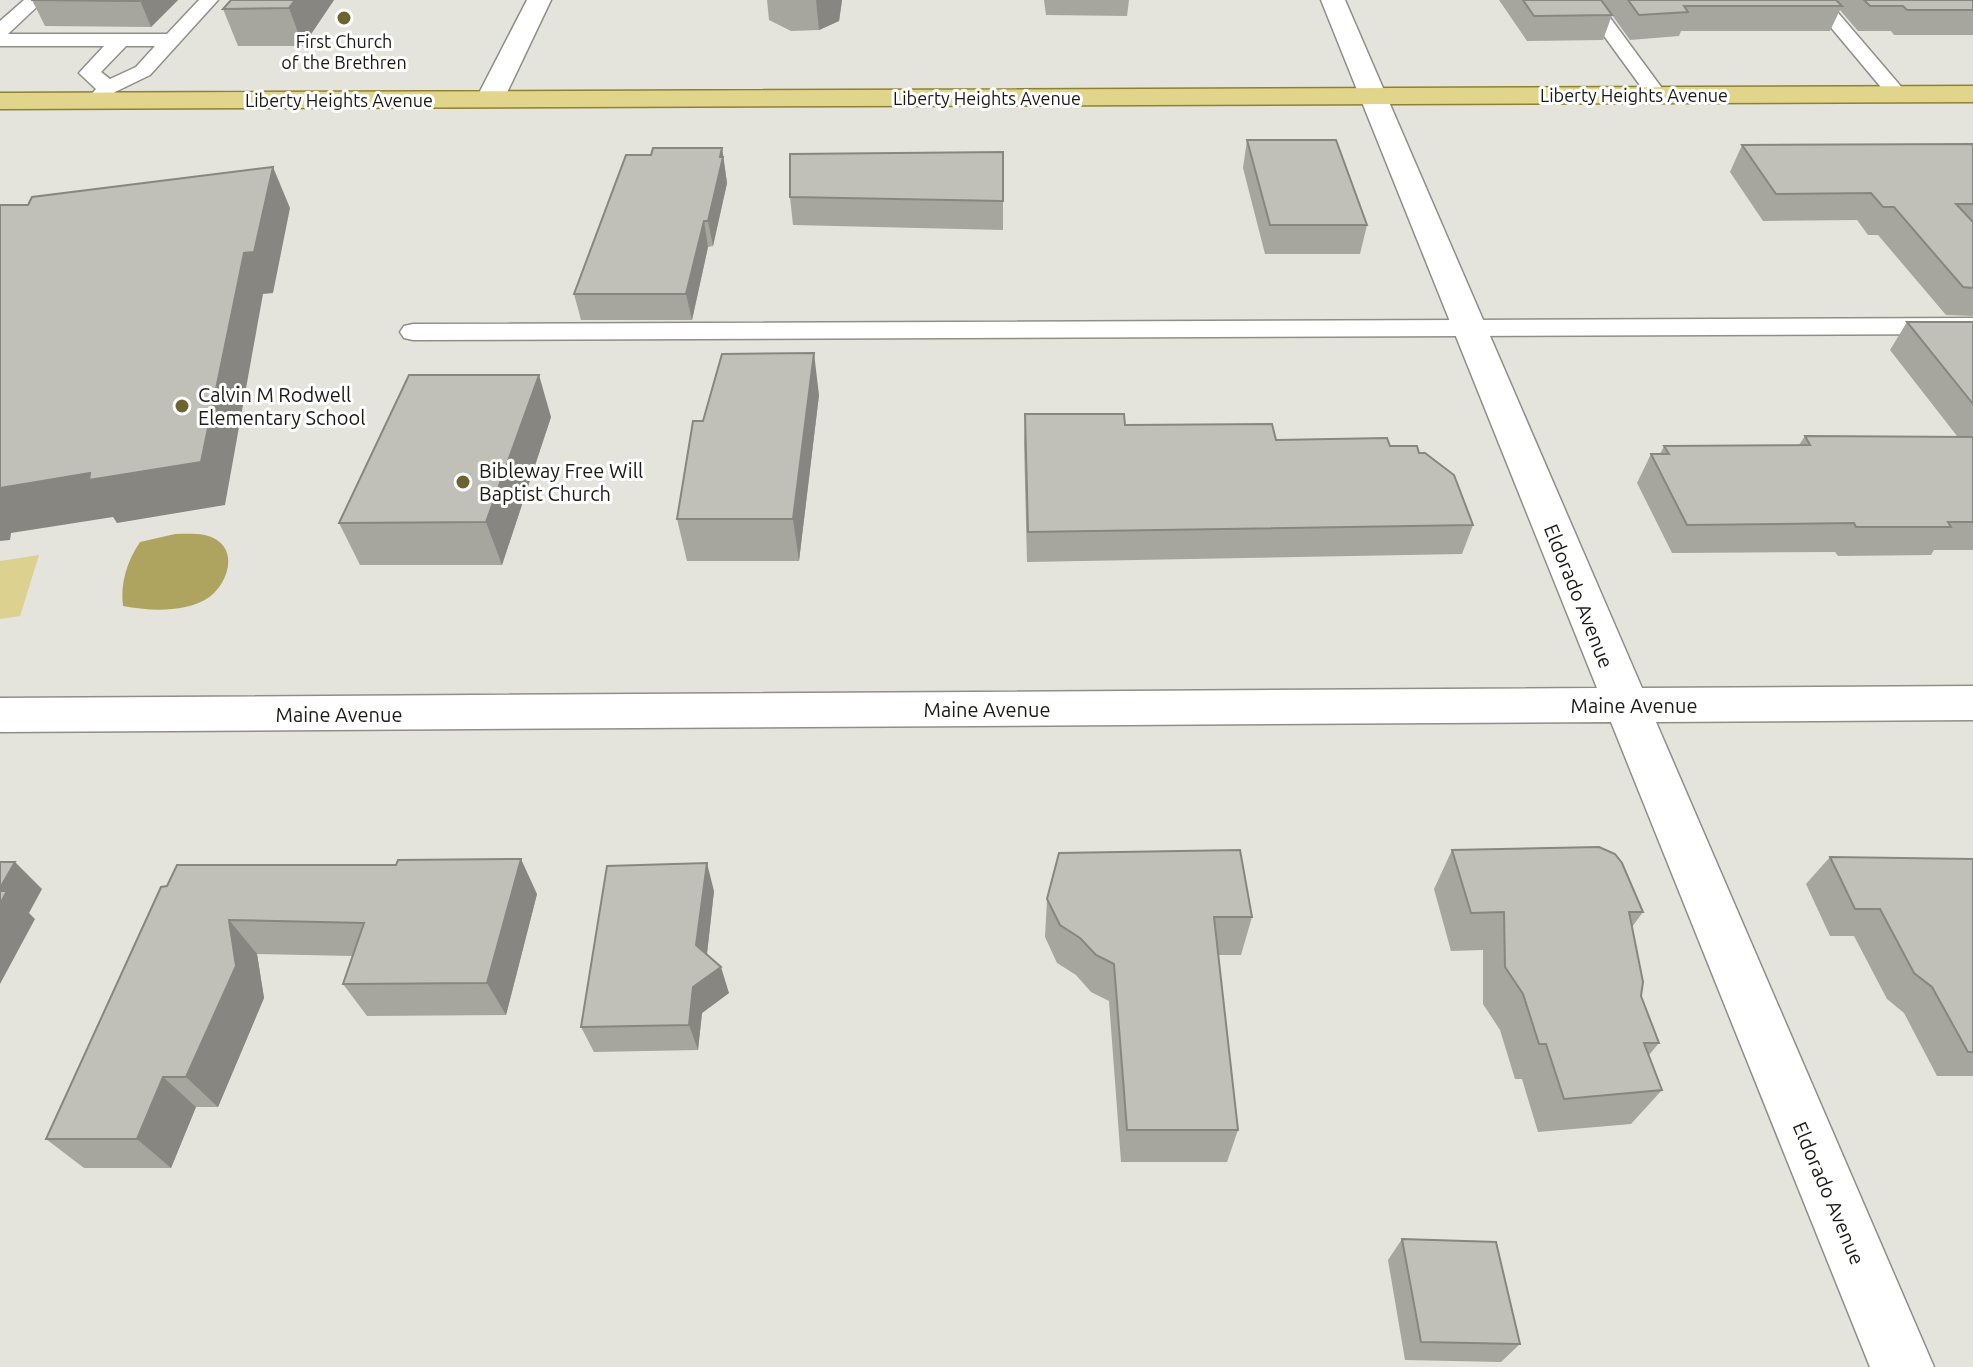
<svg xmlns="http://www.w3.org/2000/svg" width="1973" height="1367" viewBox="0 0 1973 1367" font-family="Ubuntu,sans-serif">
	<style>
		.green { fill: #dcd18f }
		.water { fill: #afa45f }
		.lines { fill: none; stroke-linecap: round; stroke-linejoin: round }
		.service-casing { stroke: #8f8e87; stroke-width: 3 }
		.minor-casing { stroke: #8f8e87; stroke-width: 3 }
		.primary-casing { stroke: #8e8130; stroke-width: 3 }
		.service { fill: #fff; fill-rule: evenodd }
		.minor { fill: #fff; fill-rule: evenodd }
		.primary { fill: #e0d58b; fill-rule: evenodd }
		.wall { fill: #a6a59e }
		.shaded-wall { fill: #878681 }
		.building { fill: #c1c0b8; stroke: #878681; stroke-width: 2 }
		.poi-dot { fill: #6c6330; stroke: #fff; stroke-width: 3 }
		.labels { text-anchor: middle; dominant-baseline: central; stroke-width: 6; stroke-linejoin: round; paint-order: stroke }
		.far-poi-label { font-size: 18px; fill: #1a1a17; stroke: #fff }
		.far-street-label { font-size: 18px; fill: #1a1a17; stroke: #fff }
		.poi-label { font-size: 20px; fill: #1a1a17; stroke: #fff; text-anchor: start }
		.street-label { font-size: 20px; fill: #1a1a17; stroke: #fff }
	</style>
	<rect width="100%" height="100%" fill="#e5e4dc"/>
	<!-- green -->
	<path class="green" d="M39 555 20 616 0 619V561Z"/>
	<!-- water -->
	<path class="water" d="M175 534C189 534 205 532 217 540 239 555 225 587 208 598 185 613 149 611 123 606 120 584 127 561 140 542Z"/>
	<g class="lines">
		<defs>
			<path id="service" d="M24 0H44L8 34H167L199 0H218L150 75 115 92 103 105 96 107 85 101 96 89 79 73 104 46H0V21ZM126 46H155L136 67 110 79 101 72Z
				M1578 0H1597L1667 95 1664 99H1650Z
				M1808 0H1827L1904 90 1907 94 1904 98H1890Z
				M1973 318V334L413 340 404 338 400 332 404 326 413 324Z"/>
			<path id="minor" d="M527 0H551L504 99 500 105H480L476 99Z
				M1321 0H1345L1642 688 1973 686V720L1656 722 1934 1367H1870L1611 722 0 732V698L1597 688Z"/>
			<path id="primary" d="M1973 86V102L0 109V93Z"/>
		</defs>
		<!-- service casing -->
		<use href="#service" class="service-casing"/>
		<!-- minor casing -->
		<use href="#minor" class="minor-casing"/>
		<!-- primary casing -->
		<use href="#primary" class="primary-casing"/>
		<!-- service -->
		<use href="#service" class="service"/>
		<!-- minor -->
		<use href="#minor" class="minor"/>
		<!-- primary -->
		<use href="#primary" class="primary"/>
	</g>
	<!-- wall -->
	<path class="wall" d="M32 0H178L151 27 45 26Z
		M231 0H334L303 46H238L223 9Z
		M767 0H842L839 21 819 30 791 31 769 20Z
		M1044 0H1129L1127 16 1046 15Z
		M1499 0H1973V35H1894L1891 31H1858L1840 10 1830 31H1681L1679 36 1630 40 1612 15 1603 40 1527 41Z
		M1247 140 1367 225 1360 254H1265L1243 168Z
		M1973 144V316L1946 315 1878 235H1868L1857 220 1763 221 1730 172 1742 145Z
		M722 148 727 183 713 246 708 247 692 320H581L574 294 651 155Z
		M1003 152V230L793 225 790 197Z
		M1907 322H1973V550H1934L1931 555 1838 556 1835 552 1672 553 1637 483 1651 454H1660L1664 446 1799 445 1805 436H1957L1890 350Z
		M819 395 799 561H687L677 519 703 421Z
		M1025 414 1276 440 1390 446 1419 453 1473 525 1462 554 1027 562 1024 444Z
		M551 417 502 565H360L339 523Z
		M1452 850 1643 912 1632 927 1641 996 1659 1043 1649 1055 1662 1090 1631 1124 1538 1132 1522 1079H1515L1500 1030 1483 1004V950L1451 951 1434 889Z
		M1830 857 1973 859V1076H1937L1904 1013 1887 999 1854 936H1830L1806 884Z
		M161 887 537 894 506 1015 367 1016 343 984 353 956 257 954 264 998 218 1107H196L171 1168H84L46 1139Z
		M714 891 707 954 729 993 702 1013 698 1050 594 1052 581 1027Z
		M1047 899 1252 917 1241 955H1218L1238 1130 1227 1162H1121L1109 1001 1091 992 1076 975 1057 963 1045 937Z
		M1402 1239 1520 1344 1501 1362 1405 1360 1388 1260Z"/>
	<!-- shaded-wall -->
	<path class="shaded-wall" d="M140 0H178L151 27Z
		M295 0H334L303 46 289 8Z
		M816 0H842L839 21 819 30Z
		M722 148 727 183 713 246 708 221Z
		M273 167 290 208 273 293 263 294 225 505 117 523 113 517 11 533 10 540 0 541V488L244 253Z
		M704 221 708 247 692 320 686 294Z
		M814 353 819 395 799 561 793 519Z
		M539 375 551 417 502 565 486 522Z
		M521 859 537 894 506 1015 487 983Z
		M15 862 42 889 29 913 35 919 0 984V888Z
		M707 863 714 891 705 971 696 945Z
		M229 920 257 954 264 998 218 1107 186 1077Z
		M721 967 729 993 702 1013 698 1050 689 1025 693 987Z
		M163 1077 196 1107 171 1168 137 1139Z"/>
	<!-- building -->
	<path class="building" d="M31 0H140L139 1Z
		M231 0H295L289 8 223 9Z
		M1523 0H1601L1612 15 1534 16Z
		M1628 0H1836L1842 6H1684L1688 12 1639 15Z
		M1864 0H1973V10H1907L1903 6H1870Z
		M1247 140H1336L1367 225H1270Z
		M1973 144V204H1956L1973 222V288L1963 287 1894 207H1883L1871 193 1776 194 1742 145Z
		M653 148H722L720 157H723L708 221H704L686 294H574L626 155H651Z
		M1003 152V201L790 197V154Z
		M273 167 254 252 244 253 201 462 89 480 90 473 0 488V205H28L32 197Z
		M1907 322H1973V404Z
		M814 353 793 519H677L693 421H703L722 354Z
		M409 375H539L486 522 339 523Z
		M1025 414H1124L1125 425 1272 424 1276 440 1387 438 1390 446H1417L1419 453H1425L1454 475 1473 525 1028 532Z
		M1805 436 1973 437V522H1948L1951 527H1856L1854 523 1687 525 1651 454H1669L1664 446 1810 445Z
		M1599 847 1615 854 1622 863 1643 912H1629L1643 982 1641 996 1659 1043H1644L1662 1090 1564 1099 1546 1044H1539L1523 994 1505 967 1504 912 1471 913 1452 850Z
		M1240 850 1252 917H1214L1238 1130H1127L1114 964 1096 955 1080 938 1060 925 1047 899 1059 853Z
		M1830 857 1973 859V1052H1968L1932 987 1914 973 1880 909H1855Z
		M521 859 487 983 343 984 364 923 229 920 236 966 186 1077H163L137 1139H46L161 887 167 886 177 865H396L398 860Z
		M0 862H15L0 888Z
		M707 863 696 945 721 967 693 987 689 1025 581 1027 607 866Z
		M0 891H7L0 904Z
		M1402 1239 1496 1242 1520 1344 1421 1342Z"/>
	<!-- markers -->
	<g class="poi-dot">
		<circle cx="344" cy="18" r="8"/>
		<circle cx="182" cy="406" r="8"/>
		<circle cx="463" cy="482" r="8"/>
	</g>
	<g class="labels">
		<!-- far-poi labels -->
		<g class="far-poi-label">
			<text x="344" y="41">First Church<tspan x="344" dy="21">of the Brethren</tspan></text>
		</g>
		<!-- far-street labels -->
		<g class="far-street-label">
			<text x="1634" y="95">Liberty Heights Avenue</text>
			<text x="987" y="98">Liberty Heights Avenue</text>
			<text x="339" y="100">Liberty Heights Avenue</text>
		</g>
		<!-- poi labels -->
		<g class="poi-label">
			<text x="198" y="394">Calvin M Rodwell<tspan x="198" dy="23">Elementary School</tspan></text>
			<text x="479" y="470">Bibleway Free Will<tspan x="479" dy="23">Baptist Church</tspan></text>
		</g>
		<!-- street labels -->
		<g class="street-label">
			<text transform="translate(1579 596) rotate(68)">Eldorado Avenue</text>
			<text x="1634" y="705">Maine Avenue</text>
			<text x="987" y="709">Maine Avenue</text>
			<text x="339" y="714">Maine Avenue</text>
			<text transform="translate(1829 1193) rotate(67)">Eldorado Avenue</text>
		</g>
	</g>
</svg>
